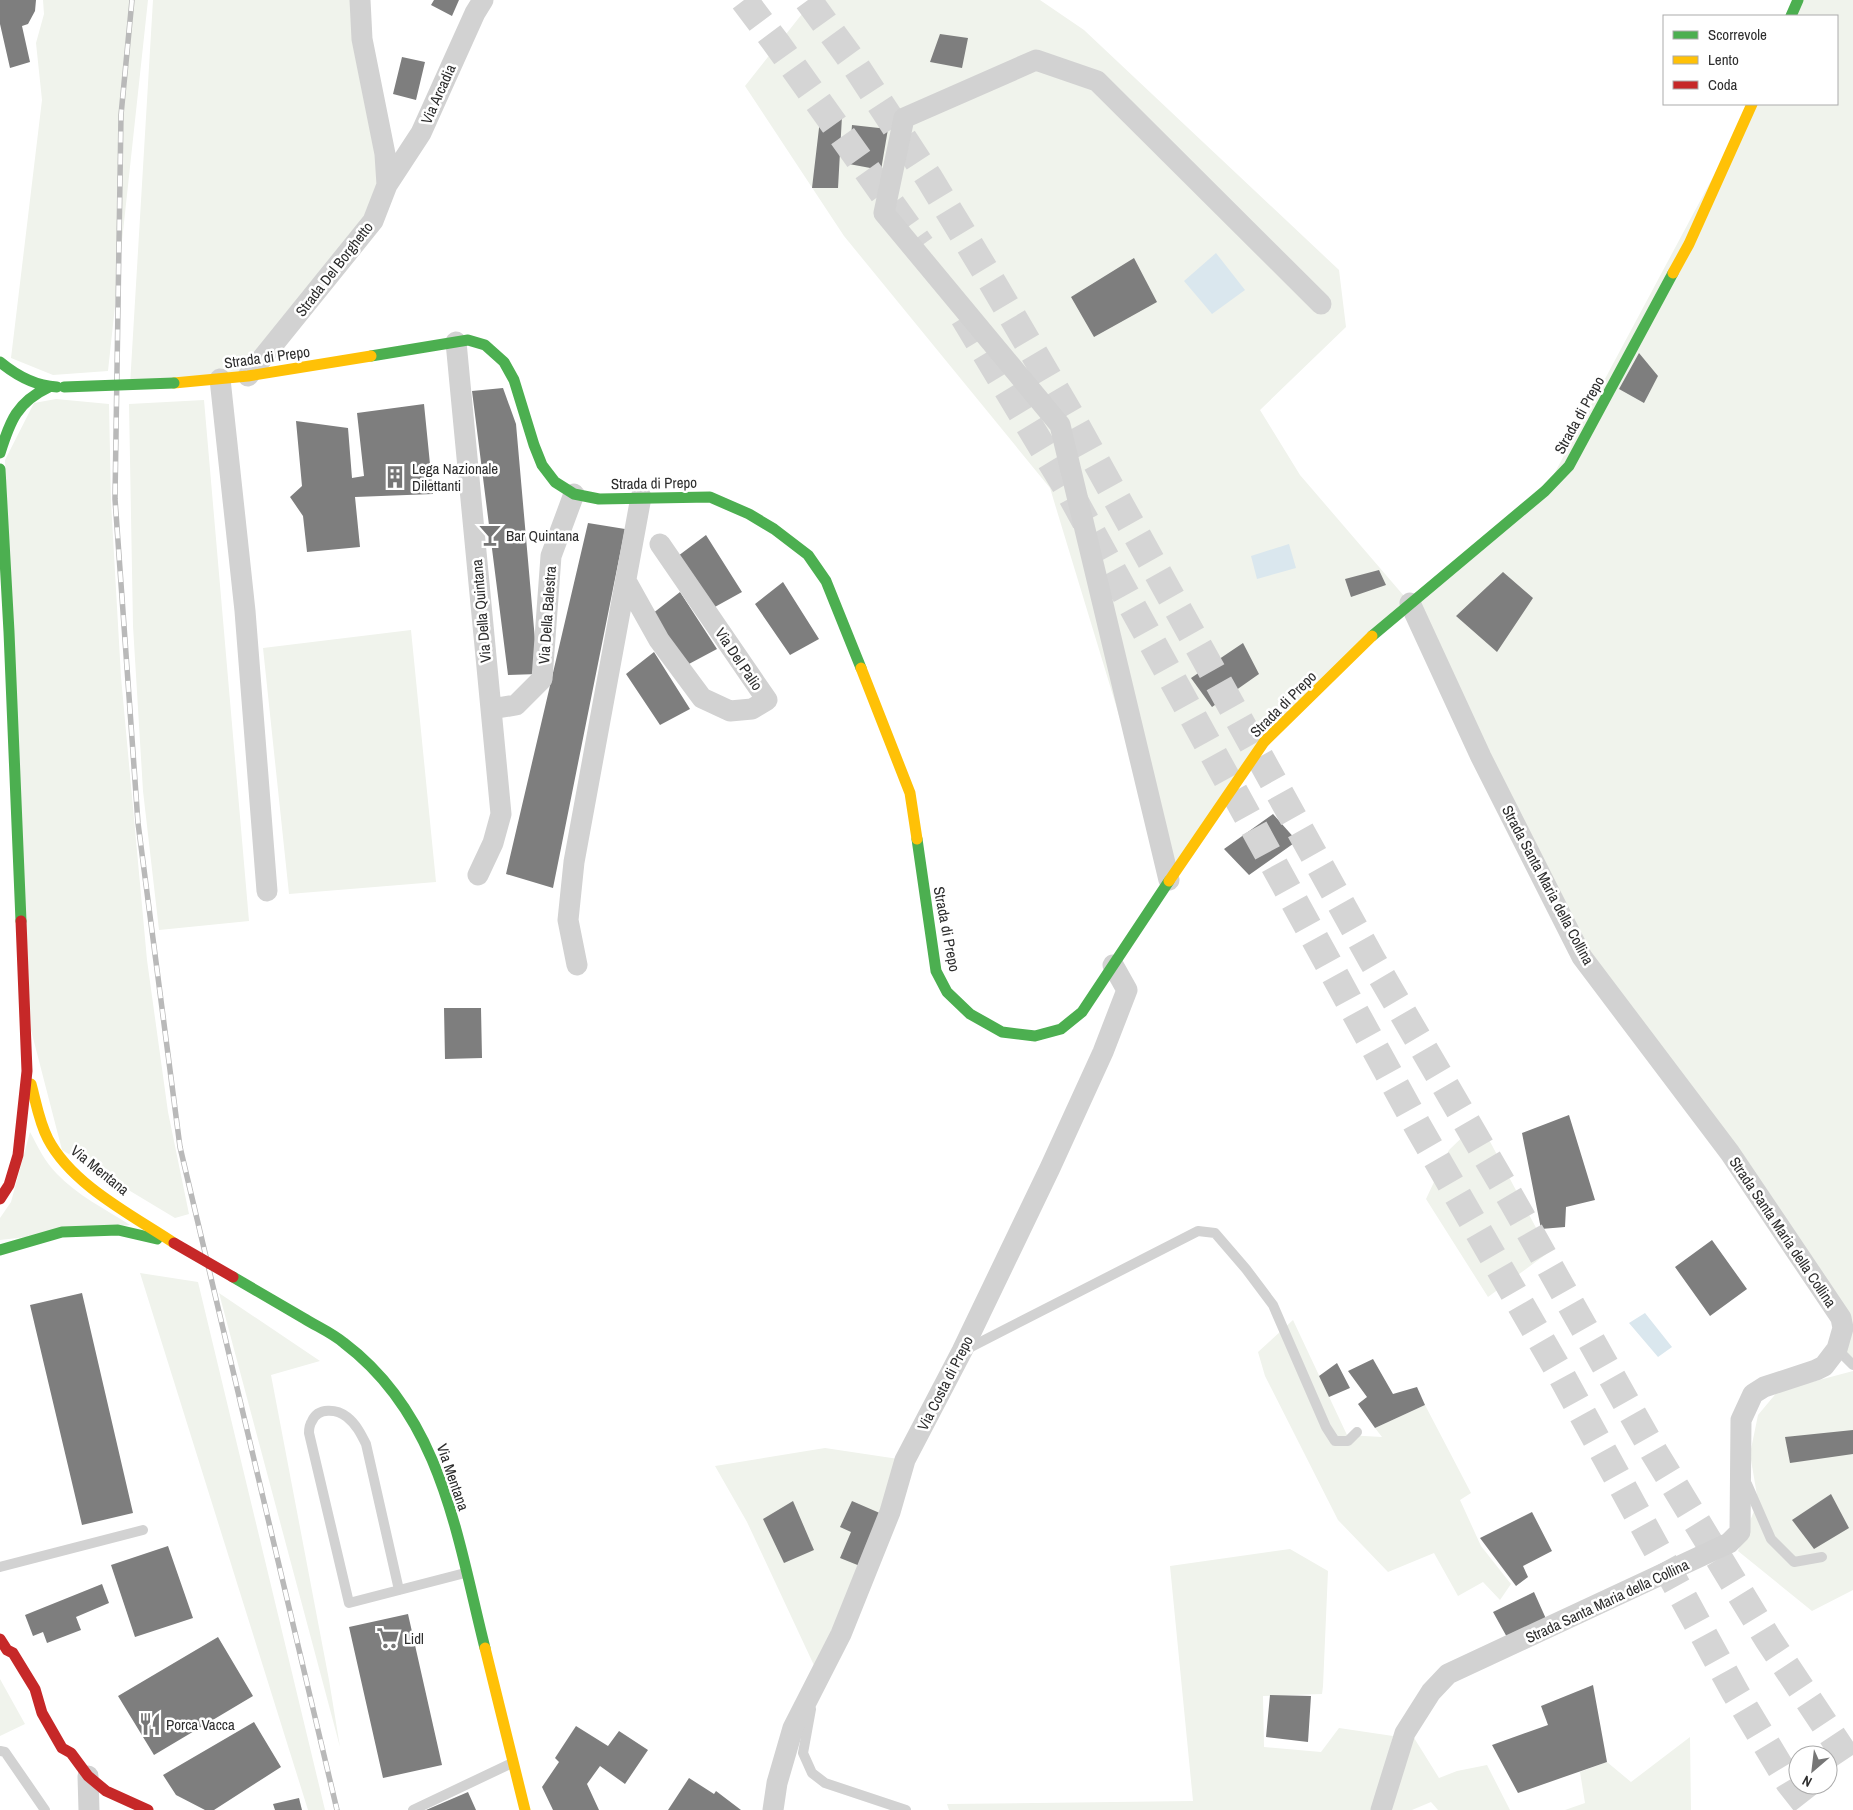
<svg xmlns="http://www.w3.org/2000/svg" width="1853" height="1810" viewBox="0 0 1853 1810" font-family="'Archivo Narrow',sans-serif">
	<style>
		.green { fill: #f0f3ec }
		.water { fill: #dae7ee }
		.building { fill: #7e7e7e }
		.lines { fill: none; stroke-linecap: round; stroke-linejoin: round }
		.highway-tunnel { stroke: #d5d5d5; stroke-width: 28; stroke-dasharray: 28 14; stroke-linecap: butt }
		.lane { stroke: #d2d2d2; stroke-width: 10 }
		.street { stroke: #d2d2d2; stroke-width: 21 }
		.fast { stroke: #4caf50; stroke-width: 11 }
		.slow { stroke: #ffc107; stroke-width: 11 }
		.jam { stroke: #c62828; stroke-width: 11 }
		.rail-casing { stroke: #b9b9b9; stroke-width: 5.5 }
		.rail { stroke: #fff; stroke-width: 4; stroke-dasharray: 11; stroke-linecap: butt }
		.fast-bridge { stroke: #4caf50; stroke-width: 11 }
		.jam-bridge { stroke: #c62828; stroke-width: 11 }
		.labels { text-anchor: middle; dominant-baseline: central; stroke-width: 5; stroke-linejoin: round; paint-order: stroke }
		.street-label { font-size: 15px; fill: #2d2d2d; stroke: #fff }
		.poi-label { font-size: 15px; fill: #2d2d2d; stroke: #fff; text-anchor: start }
	</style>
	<rect width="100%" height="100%" fill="#fff"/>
	<!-- green -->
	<path class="green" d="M43 0H148L108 371 53 375 11 358 42 100 36 43 44 14Z
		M153 0H360L387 185 248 376 130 385Z
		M813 0H1040L1084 30 1339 270 1346 327 1260 410 1300 475 1410 603 1545 491 1752 104H1837V16H1791L1798 0H1853V1365L1837 1349 1843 1328 1582 957 1410 603 1264 742 1169 880 1050 488 844 236 745 86Z
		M56 399 109 404 111 502 121 677 147 960 168 1112 189 1214 175 1218 62 1150 31 1030 5 460 34 403Z
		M204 400 249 921 159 930 143 791 133 626 129 404Z
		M411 630 436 882 289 894 263 648Z
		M1479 1121 1549 1252 1488 1297 1426 1199 1449 1150Z
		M30 1132C38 1147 45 1162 57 1174 77 1195 105 1209 130 1225L0 1240V1218L11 1202Z
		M140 1273 198 1282 325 1810H308Z
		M219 1293 320 1361 271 1375 329 1680 340 1747Z
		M1293 1320 1347 1435 1382 1437 1375 1428 1425 1405 1471 1493 1460 1500 1481 1546 1511 1584 1500 1600 1483 1582 1458 1596 1434 1553 1388 1572 1338 1520 1265 1376 1258 1352Z
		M1853 1371V1590L1812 1611 1738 1551 1758 1501 1750 1454 1758 1415 1778 1391Z
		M825 1448 905 1460 819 1676 747 1522 715 1466Z
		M1290 1549 1328 1571 1323 1686 1322 1694 1263 1696 1264 1747 1321 1752 1339 1728 1393 1736 1374 1810H949L947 1804 1193 1801 1170 1566Z
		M0 1679 25 1724 0 1736Z
		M1411 1733 1439 1778 1457 1771 1487 1765 1510 1810H1438L1431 1802 1412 1810H1385Z
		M1690 1737 1691 1810H1565L1585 1803 1580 1772 1607 1762 1631 1782Z"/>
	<!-- water -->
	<path class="water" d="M1216 253 1245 290 1212 314 1184 281Z
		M1289 544 1296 568 1257 579 1251 556Z
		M1645 1313 1672 1347 1658 1357 1629 1323Z"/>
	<!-- building -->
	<path class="building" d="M0 0H36L35 11 28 24 22 26 30 62 10 68 0 24Z
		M434 0H459L452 16 431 5Z
		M940 34 968 38 962 68 930 62Z
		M402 57 425 62 416 100 393 94Z
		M821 111 842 116 838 188H812Z
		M852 125 888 129 881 170 849 164Z
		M1134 258 1157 302 1094 337 1071 297Z
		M1639 353 1658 376 1644 403 1619 389Z
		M503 388 516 424 538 674 508 675 472 391Z
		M424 404 433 494 355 497 360 547 307 552 303 516 290 497 302 486 296 421 348 428 352 478 364 476 357 413Z
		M588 523 625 529 553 888 506 874Z
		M706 535 742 592 713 608 678 556Z
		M1379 570 1386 585 1351 597 1345 579Z
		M1503 572 1533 598 1497 652 1456 616Z
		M783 582 819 639 790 655 755 604Z
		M680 592 717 649 687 665 652 614Z
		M1243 643 1259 674 1212 707 1191 678Z
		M654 652 690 709 660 725 626 674Z
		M1273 814 1297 841 1249 875 1224 849Z
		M444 1008H481L482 1058 445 1059Z
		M1569 1115 1595 1200 1566 1207 1565 1227 1541 1229 1522 1133Z
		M1712 1240 1747 1289 1710 1316 1675 1267Z
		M82 1293 133 1513 82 1525 30 1305Z
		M1373 1359 1393 1394 1417 1387 1425 1405 1375 1428 1358 1404 1367 1397 1348 1371Z
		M1337 1363 1350 1388 1329 1397 1319 1376Z
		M1853 1430V1454L1790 1463 1785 1437Z
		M1831 1494 1849 1528 1814 1549 1792 1520Z
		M793 1501 814 1550 784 1563 763 1519Z
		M852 1501 882 1514 860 1566 840 1558 851 1532 840 1527Z
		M1532 1512 1552 1551 1523 1566 1528 1577 1516 1586 1480 1538Z
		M168 1546 193 1618 135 1637 111 1565Z
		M102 1584 109 1603 76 1617 81 1630 47 1643 43 1632 33 1636 25 1615Z
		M1534 1592 1547 1621 1508 1639 1493 1612Z
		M408 1614 442 1765 383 1778 349 1627Z
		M218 1637 253 1696 154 1755 118 1696Z
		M1593 1685 1607 1762 1518 1793 1492 1745 1548 1725 1541 1706Z
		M1270 1695 1311 1696 1308 1742 1266 1737Z
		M254 1722 281 1767 214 1810H205L176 1795 163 1775Z
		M576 1726 608 1746 619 1731 648 1750 625 1784 600 1766 587 1784 599 1810H553L542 1787 559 1762 555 1758Z
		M689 1778 714 1794 716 1791 741 1810H668Z
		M468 1792 476 1810H426Z
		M299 1798 302 1810H275L273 1804Z"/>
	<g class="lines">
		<!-- highway-tunnel -->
		<path class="highway-tunnel" d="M744 0 777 44 921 246
			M808 0 851 59 929 178 992 282 1072 418 1372 960 1513 1202 1654 1452 1768 1639 1853 1767
			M964 317 1070 493 1417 1125 1560 1373 1735 1692 1789 1782 1811 1810"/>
		<!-- lane -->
		<path class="lane" d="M967 1349 1198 1231 1215 1233 1246 1269 1273 1305 1326 1427 1335 1441H1348L1357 1432
			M1837 1349 1853 1365
			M1747 1484 1771 1539 1794 1562 1822 1557
			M0 1567 143 1530
			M399 1590 366 1444C361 1434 356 1424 347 1417 337 1409 318 1407 312 1421 310 1424 309 1429 309 1433L349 1603 465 1573
			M811 1709 803 1753 812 1773 825 1783 906 1810
			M0 1751 5 1752 45 1810
			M413 1810 512 1763"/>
		<!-- street -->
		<path class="street" d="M387 185 421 133 475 13 483 0
			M456 342 501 814 493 843 478 875
			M248 376 373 221 387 185 385 154 362 39 360 0
			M220 379 245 611 267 891
			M626 581 659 640 702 698 730 711 752 709 767 700 660 544
			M491 709 516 705 542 679 551 556 574 494
			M1169 880 1060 425 884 213 904 118 1036 60 1097 81 1321 304
			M577 965 568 920 574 862 641 497
			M88 1776 89 1810
			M773 1810 777 1783 793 1728 841 1634 890 1512 905 1460 962 1351 1050 1168 1103 1052 1127 990 1113 965
			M1381 1810 1405 1733 1431 1692 1448 1674 1729 1543 1740 1532 1741 1420 1753 1394 1764 1387 1816 1370 1824 1366 1837 1349 1843 1328 1841 1318 1730 1153 1582 957 1481 757 1410 603"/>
		<!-- fast -->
		<path class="fast" d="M1791 16 1798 0
			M371 356 468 340 485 345 504 362 514 380 534 445 542 465 555 482 574 494 599 499 710 497 749 514 774 529 808 555 826 581 861 668
			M0 362C17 376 35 386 57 387
			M0 453C10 421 17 402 49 387
			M0 469 9 632 21 921
			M1372 636 1545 491 1569 466 1673 273
			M917 839 936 971 947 992 970 1014 1002 1032 1035 1036 1061 1029 1082 1012 1169 881
			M0 1250 62 1232 118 1230 157 1239
			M233 1277C257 1291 281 1305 305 1319 318 1327 332 1333 344 1343 442 1417 457 1537 485 1648"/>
		<!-- slow -->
		<path class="slow" d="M1673 273 1689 244 1752 104
			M174 383 248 376 371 356
			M861 668 910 793 917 839
			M1169 881 1264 742 1372 636
			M31 1084C36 1102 39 1122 48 1139 72 1185 132 1215 174 1243
			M485 1648 525 1810"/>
		<!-- jam -->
		<path class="jam" d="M0 1199 9 1185 18 1155 27 1071 21 921
			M0 1639 7 1650 13 1653 35 1689 42 1713 62 1748 71 1753 88 1776 106 1791 148 1810"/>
		<defs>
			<path id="rail" d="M132 0 121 115 115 499 138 823 180 1147 337 1810"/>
		</defs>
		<!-- rail casing -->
		<use href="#rail" class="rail-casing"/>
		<!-- rail -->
		<use href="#rail" class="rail"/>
		<!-- fast-bridge -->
		<path class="fast-bridge" d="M64 387 174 383"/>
		<!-- jam-bridge -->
		<path class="jam-bridge" d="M174 1243 233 1277"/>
	</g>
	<!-- icons -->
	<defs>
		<symbol id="building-bare" viewBox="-9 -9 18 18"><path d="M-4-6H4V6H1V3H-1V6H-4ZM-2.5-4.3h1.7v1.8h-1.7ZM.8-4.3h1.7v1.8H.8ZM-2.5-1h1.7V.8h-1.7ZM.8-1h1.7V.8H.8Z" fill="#767676" stroke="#fff" stroke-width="2.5" paint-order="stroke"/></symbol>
		<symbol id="bar-bare" viewBox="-9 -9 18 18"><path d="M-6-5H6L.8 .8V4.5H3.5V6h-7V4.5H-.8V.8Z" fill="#767676" stroke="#fff" stroke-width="2.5" paint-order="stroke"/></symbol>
		<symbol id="supermarket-bare" viewBox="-9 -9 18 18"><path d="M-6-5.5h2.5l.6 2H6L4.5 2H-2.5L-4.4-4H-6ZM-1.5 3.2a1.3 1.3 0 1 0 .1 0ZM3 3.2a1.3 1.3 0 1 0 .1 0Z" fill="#767676" stroke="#fff" stroke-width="2.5" paint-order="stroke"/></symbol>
		<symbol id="restaurant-bare" viewBox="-9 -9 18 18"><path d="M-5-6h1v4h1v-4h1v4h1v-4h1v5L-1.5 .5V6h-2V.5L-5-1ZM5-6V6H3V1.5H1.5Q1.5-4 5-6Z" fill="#767676" stroke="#fff" stroke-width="2.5" paint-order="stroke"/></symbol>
	</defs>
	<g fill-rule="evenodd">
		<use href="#building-bare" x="379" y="461" width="32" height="32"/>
		<use href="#bar-bare" x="474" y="519" width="32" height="32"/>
		<use href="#supermarket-bare" x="372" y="1622" width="32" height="32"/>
		<use href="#restaurant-bare" x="134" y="1708" width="32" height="32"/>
	</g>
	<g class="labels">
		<!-- street labels -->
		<g class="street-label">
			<text transform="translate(438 94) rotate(-66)">Via Arcadia</text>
			<text transform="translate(334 269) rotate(-52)">Strada Del Borghetto</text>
			<text transform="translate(267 357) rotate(-8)">Strada di Prepo</text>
			<text transform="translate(1579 415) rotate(-61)">Strada di Prepo</text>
			<text transform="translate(654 483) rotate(-1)">Strada di Prepo</text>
			<text transform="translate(481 611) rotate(-95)">Via Della Quintana</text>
			<text transform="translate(547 615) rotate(-86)">Via Della Balestra</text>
			<text transform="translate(739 659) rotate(56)">Via Del Palio</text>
			<text transform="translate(1283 704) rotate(-45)">Strada di Prepo</text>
			<text transform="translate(1548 885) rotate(62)">Strada Santa Maria della Collina</text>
			<text transform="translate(947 929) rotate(79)">Strada di Prepo</text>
			<text transform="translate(100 1170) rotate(39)">Via Mentana</text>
			<text transform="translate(1783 1232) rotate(56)">Strada Santa Maria della Collina</text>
			<text transform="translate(945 1383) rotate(-63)">Via Costa di Prepo</text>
			<text transform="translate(453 1477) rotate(71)">Via Mentana</text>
			<text transform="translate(1607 1601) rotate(-25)">Strada Santa Maria della Collina</text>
		</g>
		<!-- poi labels -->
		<g class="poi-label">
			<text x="412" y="468">Lega Nazionale<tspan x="412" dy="17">Dilettanti</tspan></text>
			<text x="506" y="535">Bar Quintana</text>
			<text x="404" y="1638">Lidl</text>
			<text x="166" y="1724">Porca Vacca</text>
		</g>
	</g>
	<!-- legend -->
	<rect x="1663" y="15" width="175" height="90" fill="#ffffff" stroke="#ababab"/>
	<rect x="1673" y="31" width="25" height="8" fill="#4caf50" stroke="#ababab"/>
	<text x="1708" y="40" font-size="15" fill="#2d2d2d">Scorrevole</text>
	<rect x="1673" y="56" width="25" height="8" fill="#ffc107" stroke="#ababab"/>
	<text x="1708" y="65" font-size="15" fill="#2d2d2d">Lento</text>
	<rect x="1673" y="81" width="25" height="8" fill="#c62828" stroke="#ababab"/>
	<text x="1708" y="90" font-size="15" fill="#2d2d2d">Coda</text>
	<!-- north arrow -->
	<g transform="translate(1813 1770) rotate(208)"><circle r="24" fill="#ffffff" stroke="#ababab"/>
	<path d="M0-4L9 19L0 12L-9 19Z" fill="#767676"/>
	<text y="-8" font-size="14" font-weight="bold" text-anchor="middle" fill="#2d2d2d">N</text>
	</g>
</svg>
